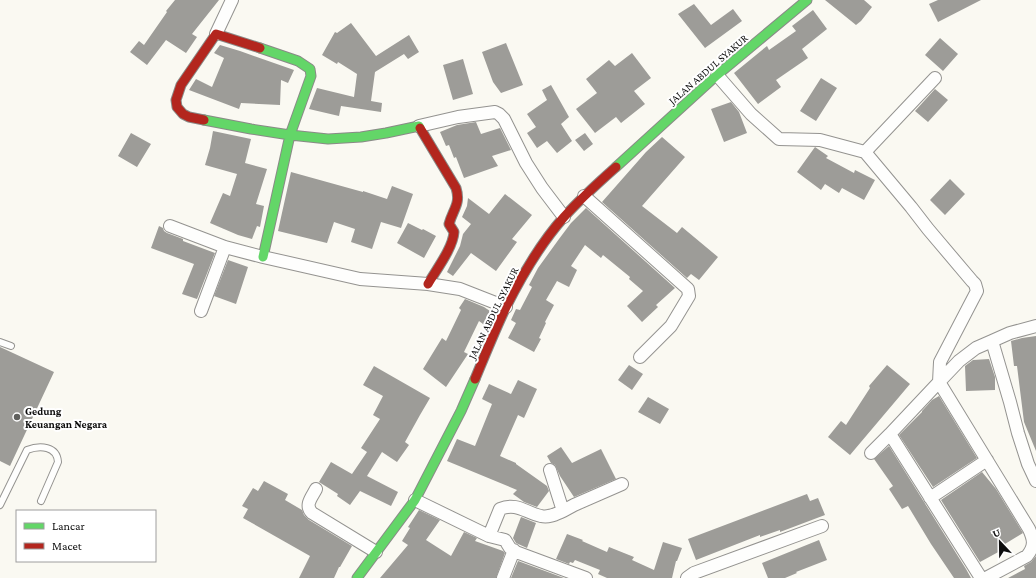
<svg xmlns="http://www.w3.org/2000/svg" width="1036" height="578" viewBox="0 0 1036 578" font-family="'Crimson Pro',serif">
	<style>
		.building { fill: #9d9c98 }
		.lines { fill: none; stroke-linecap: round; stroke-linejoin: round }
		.lane-casing { stroke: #949390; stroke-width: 8 }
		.street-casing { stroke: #949390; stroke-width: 14 }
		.fast-casing { stroke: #8a8a87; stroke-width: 11 }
		.jam-casing { stroke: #8a8a87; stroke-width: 11 }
		.lane { stroke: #fefefd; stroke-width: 6 }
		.street { stroke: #fefefd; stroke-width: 12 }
		.fast { stroke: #63d668; stroke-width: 9 }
		.jam { stroke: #b3261e; stroke-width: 9 }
		.poi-dot { fill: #60605d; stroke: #fff; stroke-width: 1.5 }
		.labels { text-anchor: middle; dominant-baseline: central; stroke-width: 4; stroke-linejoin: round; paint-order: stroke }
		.street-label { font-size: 11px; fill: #0d0d0d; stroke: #fff }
		.poi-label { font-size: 11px; font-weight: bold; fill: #0d0d0d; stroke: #fff; text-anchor: start }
	</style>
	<rect width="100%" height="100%" fill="#faf9f2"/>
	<!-- building -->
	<path class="building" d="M175 0H219L192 34 197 37 186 53 166 40 147 65 130 52 139 41 144 45 167 12 166 11Z
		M825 0H864L872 7 861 21 856 25Z
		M938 0H981L938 22 929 4Z
		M694 4 711 25 733 9 742 21 705 48 678 14Z
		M813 10 827 29 802 49 808 58 776 80 781 87 758 104 734 73 767 46 769 50 796 31 792 26Z
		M351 23 376 56 409 35 419 52 408 59 404 54 375 72 371 101 382 103 381 112 341 106 339 116 309 109 317 88 354 97 357 74 338 62 337 64 322 55 335 32 337 33Z
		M940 38 958 54 943 71 925 55Z
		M506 43 523 85 501 93 493 82 482 52Z
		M220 45 240 51 294 70 288 83 281 80 280 105 241 103 239 109 189 90 196 79 212 87 224 58 214 53Z
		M632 53 651 78 634 91 645 104 621 123 616 117 595 133 576 109 597 93 586 79 609 60 615 66Z
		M463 59 473 94 453 100 443 65Z
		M821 78 837 88 816 121 800 111Z
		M551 85 569 117 561 124 572 141 557 153 547 141 537 148 527 133 536 127 527 114 547 100 542 90Z
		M935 89 948 100 928 122 915 111Z
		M731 102 739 112 747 133 724 142 711 109Z
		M476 122 481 134 500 128 511 150 492 156 498 166 464 178 456 157 454 158 449 145 446 146 440 132 457 125Z
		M213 131 251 139 245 163 267 169 256 204 264 206 260 227 257 226 252 239 238 235 210 223 223 193 230 196 237 174 205 165 210 148Z
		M131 133 151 144 137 167 118 156Z
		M585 133 593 144 584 151 575 140Z
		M662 137 685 157 642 206 677 233 682 227 718 257 699 280 691 274 687 278 602 202 646 152Z
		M815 147 828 156 826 158 854 173 855 170 875 180 864 200 842 188 839 193 825 184 821 190 797 172Z
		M291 172 363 192V191L387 199 392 186 413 194 401 228 381 222 372 249 351 242 355 229 334 222 327 243 278 231Z
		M950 179 965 194 945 215 930 200Z
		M505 194 532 215 512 239 517 242 496 271 471 253 453 276 447 272 460 246 463 234 471 224 462 217 467 206 468 198 489 214Z
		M586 208 675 288 656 305 658 307 642 322 627 306 643 291 629 279 630 277 603 255 601 258 585 245 571 266 577 270 569 287 557 281 546 300 554 305 545 322 546 323 539 338 541 339 534 352 508 338 516 323 511 320 516 309 520 310 532 287 529 285 538 268 559 239 571 223Z
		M408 223 422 230 423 229 436 236 424 258 397 243Z
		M159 226 163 228 164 231 167 233 183 239V241L215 253 197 299 182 294 194 264 151 248Z
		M228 260 248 267 236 304 214 296Z
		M465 299 484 307 493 313 487 327 479 321 464 352 468 354 446 387 423 369 442 338 446 341 461 310 459 308Z
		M1036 336V451L1024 422 1017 366H1014L1011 341 1022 338Z
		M0 347 54 372 10 466 0 461Z
		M989 359 995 377V390L966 391 965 366 973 360Z
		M629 365 643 374 632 390 618 380Z
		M887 365 910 384 850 455 828 437 841 421 846 425 870 388 869 386Z
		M374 366 430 398 420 415 405 442 409 445 397 462 382 452 367 476 398 492 391 506 360 491 350 505 337 496 338 494 319 482 331 462 352 474 367 452 361 448 380 419 373 415 383 396 363 385Z
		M518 380 537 389 524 418 518 415 500 456 516 463V464L547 486 549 491 537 507 524 502 513 494 517 490 447 461 457 439 475 446 492 404 482 399 489 384 511 394Z
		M939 396 977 458 933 487 899 435 922 412V411L932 400Z
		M648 397 669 409 660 424 638 412Z
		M889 446 966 569 971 578H954L931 544 908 506 902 509 889 489 893 486 874 459Z
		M561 447 572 463 601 449 616 479 574 497 560 476 555 465 551 463 547 456Z
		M982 472 996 489 1023 533 1000 547 1002 550 980 562 941 500Z
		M264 481 288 494 285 500 302 510 304 515 309 520 352 546 340 567H339L334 578H299L310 556 243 518 248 509 242 506 253 488 258 491Z
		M807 494 810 501 818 498 825 515 780 532V530L760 537V535L696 560 688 539Z
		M419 510 440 520 426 540 451 556 464 532 477 538 475 541 503 551 505 553 496 578H380L408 545 402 541 410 528 408 527Z
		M521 517 536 523 527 548 516 543 513 538Z
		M567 534 583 540 582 541 607 552 609 547 634 557 632 560 654 570 663 542 682 548 677 561H676L672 578H607L598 574 600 570 575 560 573 563 570 562 569 564 556 559Z
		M819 540 827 560 796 572 797 573 785 578H768L762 563Z
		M1036 556V578H1008L1025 569 1024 566 1031 562Z
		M518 561 564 578H511Z"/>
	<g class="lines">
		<defs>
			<path id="lane" d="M0 342 11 346
				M0 505 27 450C40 445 57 446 58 462L41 501"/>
			<path id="street" d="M216 34 232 0
				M717 75 751 114 779 139 820 140 865 152 911 207 928 229 972 281 975 284 977 291 940 362 939 382
				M419 126 458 117 495 112 499 114 504 119 526 163 542 188 564 217
				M865 152 935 78
				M584 196 688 289 689 296 671 326 640 357
				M170 226 225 247 263 257 360 279 428 284 460 289 506 307
				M201 311 225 247
				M1036 326 1010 333 992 341 1010 402 1018 433 1028 464 1036 481
				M939 382 959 361 976 348 992 341
				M890 434 939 382 1029 529C1034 540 1035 546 1027 556L986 578
				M871 453 890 434 981 578
				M316 489C312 497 304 505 312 513L376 552
				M930 498 987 460
				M415 500 489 536 505 540 510 548 516 552 586 578
				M563 511 574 505 622 484
				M489 536 500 509C517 502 526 513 541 516 549 518 556 514 563 511L550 470
				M503 578 514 550
				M687 578 694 573 822 526"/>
			<path id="fast" d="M260 48 298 61 310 69 311 76 290 135 328 139 361 137 386 133 419 126 420 128
				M204 120 251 129 290 135 263 257
				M616 167 717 75 807 0
				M357 578 415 500 461 411 475 379"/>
			<path id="jam" d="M204 120 189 117 183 114 177 107 176 100 181 85 216 34 260 48
				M420 128 456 188C461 204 453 209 449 224L454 232C453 248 436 270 428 284
				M475 379C485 355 495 330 506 307 522 275 540 244 564 217 580 199 598 183 616 167"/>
		</defs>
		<!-- lane casing -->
		<use href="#lane" class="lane-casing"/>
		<!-- street casing -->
		<use href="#street" class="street-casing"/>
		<!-- fast casing -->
		<use href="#fast" class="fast-casing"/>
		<!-- jam casing -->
		<use href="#jam" class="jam-casing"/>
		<!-- lane -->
		<use href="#lane" class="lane"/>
		<!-- street -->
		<use href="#street" class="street"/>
		<!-- fast -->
		<use href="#fast" class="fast"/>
		<!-- jam -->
		<use href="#jam" class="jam"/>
	</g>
	<!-- markers -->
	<circle class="poi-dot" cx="17" cy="417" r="4"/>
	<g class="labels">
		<!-- street labels -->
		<g class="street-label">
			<text transform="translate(708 69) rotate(-41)">JALAN ABDUL SYAKUR</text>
			<text transform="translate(493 313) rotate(-64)">JALAN ABDUL SYAKUR</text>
		</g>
		<!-- poi labels -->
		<g class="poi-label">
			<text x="25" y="411">Gedung<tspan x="25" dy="13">Keuangan Negara</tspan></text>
		</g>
	</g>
	<!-- legend -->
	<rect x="16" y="510" width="140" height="52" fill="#ffffff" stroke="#9e9e9e"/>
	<rect x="24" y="523" width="20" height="6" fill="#63d668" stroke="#9e9e9e"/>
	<text x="52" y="530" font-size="12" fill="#0d0d0d">Lancar</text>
	<rect x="24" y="543" width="20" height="6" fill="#b3261e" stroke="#9e9e9e"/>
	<text x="52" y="550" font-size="12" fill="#0d0d0d">Macet</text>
	<!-- north arrow -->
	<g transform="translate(1000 542) rotate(338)" stroke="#ffffff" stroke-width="3" paint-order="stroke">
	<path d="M0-3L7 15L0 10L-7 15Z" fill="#0d0d0d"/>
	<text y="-6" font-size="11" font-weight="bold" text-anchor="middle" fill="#0d0d0d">U</text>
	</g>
</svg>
